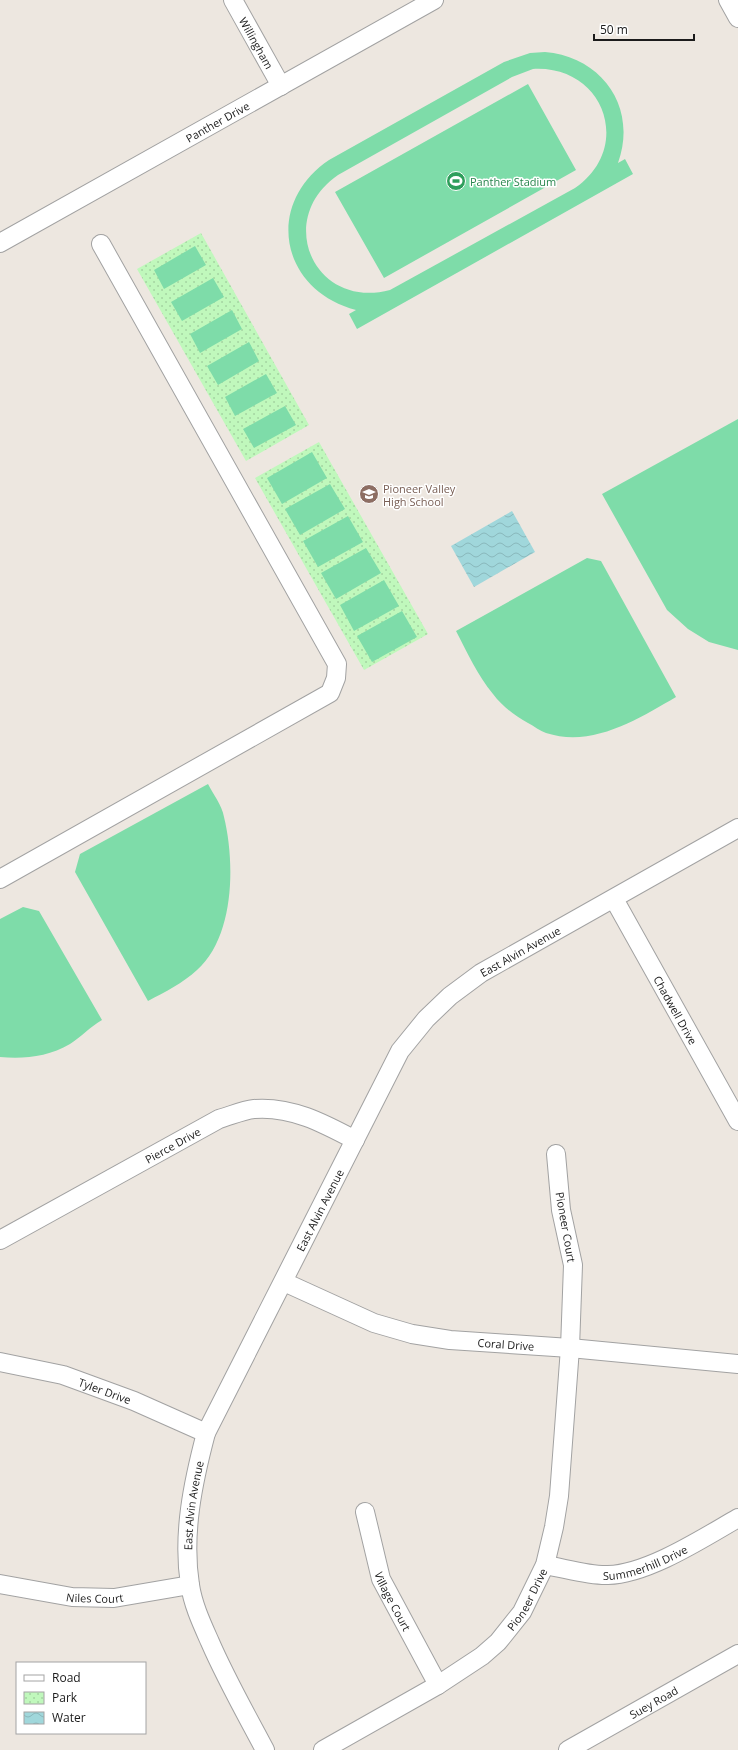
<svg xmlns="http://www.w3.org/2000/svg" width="738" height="1750" viewBox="0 0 738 1750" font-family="'Open Sans',sans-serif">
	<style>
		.park { fill: url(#park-dots) }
		.pitch { fill: #7edca9; fill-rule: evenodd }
		.water { fill: url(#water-waves) }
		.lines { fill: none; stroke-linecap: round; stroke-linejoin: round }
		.minor-casing { stroke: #a2a2a2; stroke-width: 20 }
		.minor { stroke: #fff; stroke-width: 18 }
		.labels { text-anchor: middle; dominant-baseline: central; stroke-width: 3; stroke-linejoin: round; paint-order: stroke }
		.street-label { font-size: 11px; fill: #1b1b1b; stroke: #fff }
		.leisure-label { font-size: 11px; fill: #27864d; stroke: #fff; text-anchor: start }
		.education-label { font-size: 11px; fill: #785e54; stroke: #fff; text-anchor: start }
	</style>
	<defs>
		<pattern id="park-dots" width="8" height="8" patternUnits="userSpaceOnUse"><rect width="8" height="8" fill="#c0f8bc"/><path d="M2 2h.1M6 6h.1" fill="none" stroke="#a4d4a1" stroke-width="1.8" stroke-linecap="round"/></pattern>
		<pattern id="water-waves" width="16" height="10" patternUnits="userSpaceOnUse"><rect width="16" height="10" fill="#a0d7db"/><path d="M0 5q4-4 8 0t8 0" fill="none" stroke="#89b8bb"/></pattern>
	</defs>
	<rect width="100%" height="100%" fill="#ede7e0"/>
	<!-- park -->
	<path class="park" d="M201 233 309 425 246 461 137 269Z
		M319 442 428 634 364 670 255 478Z"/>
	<!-- pitch -->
	<path class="pitch" d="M545 52C602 57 638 107 618 163L625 159 633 174 357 329 349 314 356 310C280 290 264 204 329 160L504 62 530 53ZM533 69C604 65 634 147 575 188L390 290C314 310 274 219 338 175L512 77Z
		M528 84 576 170 384 278 335 192Z
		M195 246 206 265 164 289 154 270Z
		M213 278 224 297 182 321 171 302Z
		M232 310 242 329 200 353 190 334Z
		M249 342 259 361 218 385 207 366Z
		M266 374 277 393 235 416 225 397Z
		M285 406 296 425 254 448 243 429Z
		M738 419V650L709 642 688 629 667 610 602 494Z
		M312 452 327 478 282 504 267 478Z
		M330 484 345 509 300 535 285 509Z
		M348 516 363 542 318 567 303 541Z
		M366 548 381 573 336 599 321 573Z
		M587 558 601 561 676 697C638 719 593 748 546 733 540 731 534 726 528 723 515 716 502 706 493 694 478 676 467 652 456 631Z
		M384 580 399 606 354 631 340 605Z
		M402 611 417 637 372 662 357 636Z
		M208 784C213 794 222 805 224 817 235 862 235 936 197 970 183 983 165 992 148 1001L75 872 80 854Z
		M23 907 39 911 102 1020C90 1027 81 1037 70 1044 48 1057 24 1059 0 1057V919Z"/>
	<!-- water -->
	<path class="water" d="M512 511 535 552 474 587 451 546Z"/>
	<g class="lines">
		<defs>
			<g id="minor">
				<path id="s1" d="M233 0 281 86"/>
				<path d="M728 0 738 18"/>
				<path id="s2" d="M0 243 434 0"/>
				<path d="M0 879 330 693 336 678 337 664 101 244"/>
				<path id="s3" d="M614 899 738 1121"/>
				<path id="s4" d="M0 1240 219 1119C230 1116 243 1110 254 1109 291 1106 323 1123 355 1140"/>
				<path id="s5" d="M284 1282 374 1323 412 1334 450 1340 570 1348 738 1364"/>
				<path id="s6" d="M0 1362 63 1375 134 1401 206 1433"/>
				<path id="s7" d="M365 1512 381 1579 438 1685"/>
				<path id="s8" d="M545 1565C564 1568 589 1576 608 1575 648 1574 703 1538 738 1518"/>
				<path id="s9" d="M0 1584 72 1597 114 1598 190 1585"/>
				<path id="s10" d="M265 1750C246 1714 226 1679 210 1642 202 1624 193 1605 190 1585 182 1534 193 1482 206 1433L400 1051 426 1019 450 996 481 973 738 828"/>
				<path id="s11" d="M323 1750 438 1685 482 1656 498 1642 522 1612 545 1565 554 1527 559 1496 570 1348 573 1265 561 1210 556 1154"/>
				<path id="s12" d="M568 1750 738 1654"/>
			</g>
		</defs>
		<!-- minor casing -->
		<use href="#minor" class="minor-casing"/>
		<!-- minor -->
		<use href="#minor" class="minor"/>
	</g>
	<!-- icons -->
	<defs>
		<symbol id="stadium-disc" viewBox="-11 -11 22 22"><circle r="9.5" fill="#2e9e5b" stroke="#fff"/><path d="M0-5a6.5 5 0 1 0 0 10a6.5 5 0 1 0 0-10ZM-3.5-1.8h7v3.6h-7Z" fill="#fff"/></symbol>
		<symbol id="school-disc" viewBox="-11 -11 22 22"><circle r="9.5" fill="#8d6e63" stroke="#fff"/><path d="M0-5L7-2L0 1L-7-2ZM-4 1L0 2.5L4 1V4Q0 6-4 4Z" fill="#fff"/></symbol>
	</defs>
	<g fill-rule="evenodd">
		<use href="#stadium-disc" x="445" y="170" width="22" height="22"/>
		<use href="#school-disc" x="358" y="483" width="22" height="22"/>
	</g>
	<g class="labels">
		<!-- street labels -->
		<g class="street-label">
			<text stroke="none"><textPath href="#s1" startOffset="49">Willingham</textPath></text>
			<text stroke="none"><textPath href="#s2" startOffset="249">Panther Drive</textPath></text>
			<text stroke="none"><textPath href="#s10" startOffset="922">East Alvin Avenue</textPath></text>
			<text stroke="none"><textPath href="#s3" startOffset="127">Chadwell Drive</textPath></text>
			<text stroke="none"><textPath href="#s4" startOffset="197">Pierce Drive</textPath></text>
			<text stroke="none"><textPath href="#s10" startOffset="586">East Alvin Avenue</textPath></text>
			<text transform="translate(566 1227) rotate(80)">Pioneer Court</text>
			<text stroke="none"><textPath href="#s5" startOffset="233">Coral Drive</textPath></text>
			<text stroke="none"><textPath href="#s6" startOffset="109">Tyler Drive</textPath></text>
			<text stroke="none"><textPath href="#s10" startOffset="262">East Alvin Avenue</textPath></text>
			<text stroke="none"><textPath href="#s8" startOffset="103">Summerhill Drive</textPath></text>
			<text stroke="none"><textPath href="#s9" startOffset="96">Niles Court</textPath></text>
			<text stroke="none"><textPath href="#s11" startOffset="258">Pioneer Drive</textPath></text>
			<text stroke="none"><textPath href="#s7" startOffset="94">Village Court</textPath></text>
			<text stroke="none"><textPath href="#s12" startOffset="98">Suey Road</textPath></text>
		</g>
		<!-- leisure labels -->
		<g class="leisure-label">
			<text x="470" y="181">Panther Stadium</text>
		</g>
		<!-- education labels -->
		<g class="education-label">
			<text x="383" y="488">Pioneer Valley<tspan x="383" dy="13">High School</tspan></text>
		</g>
	</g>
	<!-- legend -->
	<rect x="16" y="1662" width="130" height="72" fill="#ffffff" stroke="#a4a4a4"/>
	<rect x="24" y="1675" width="20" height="6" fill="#ffffff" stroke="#a4a4a4"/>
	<text x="52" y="1682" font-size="12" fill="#1b1b1b">Road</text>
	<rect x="24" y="1692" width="20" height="12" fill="url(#park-dots)" stroke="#a4a4a4"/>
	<text x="52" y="1702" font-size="12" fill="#1b1b1b">Park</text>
	<rect x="24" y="1712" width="20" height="12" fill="url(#water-waves)" stroke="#a4a4a4"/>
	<text x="52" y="1722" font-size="12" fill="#1b1b1b">Water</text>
	<!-- scale -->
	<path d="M594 34v6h100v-6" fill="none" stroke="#1b1b1b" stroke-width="2"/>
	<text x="600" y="34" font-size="12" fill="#1b1b1b" stroke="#ffffff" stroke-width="3" paint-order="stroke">50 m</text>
</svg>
